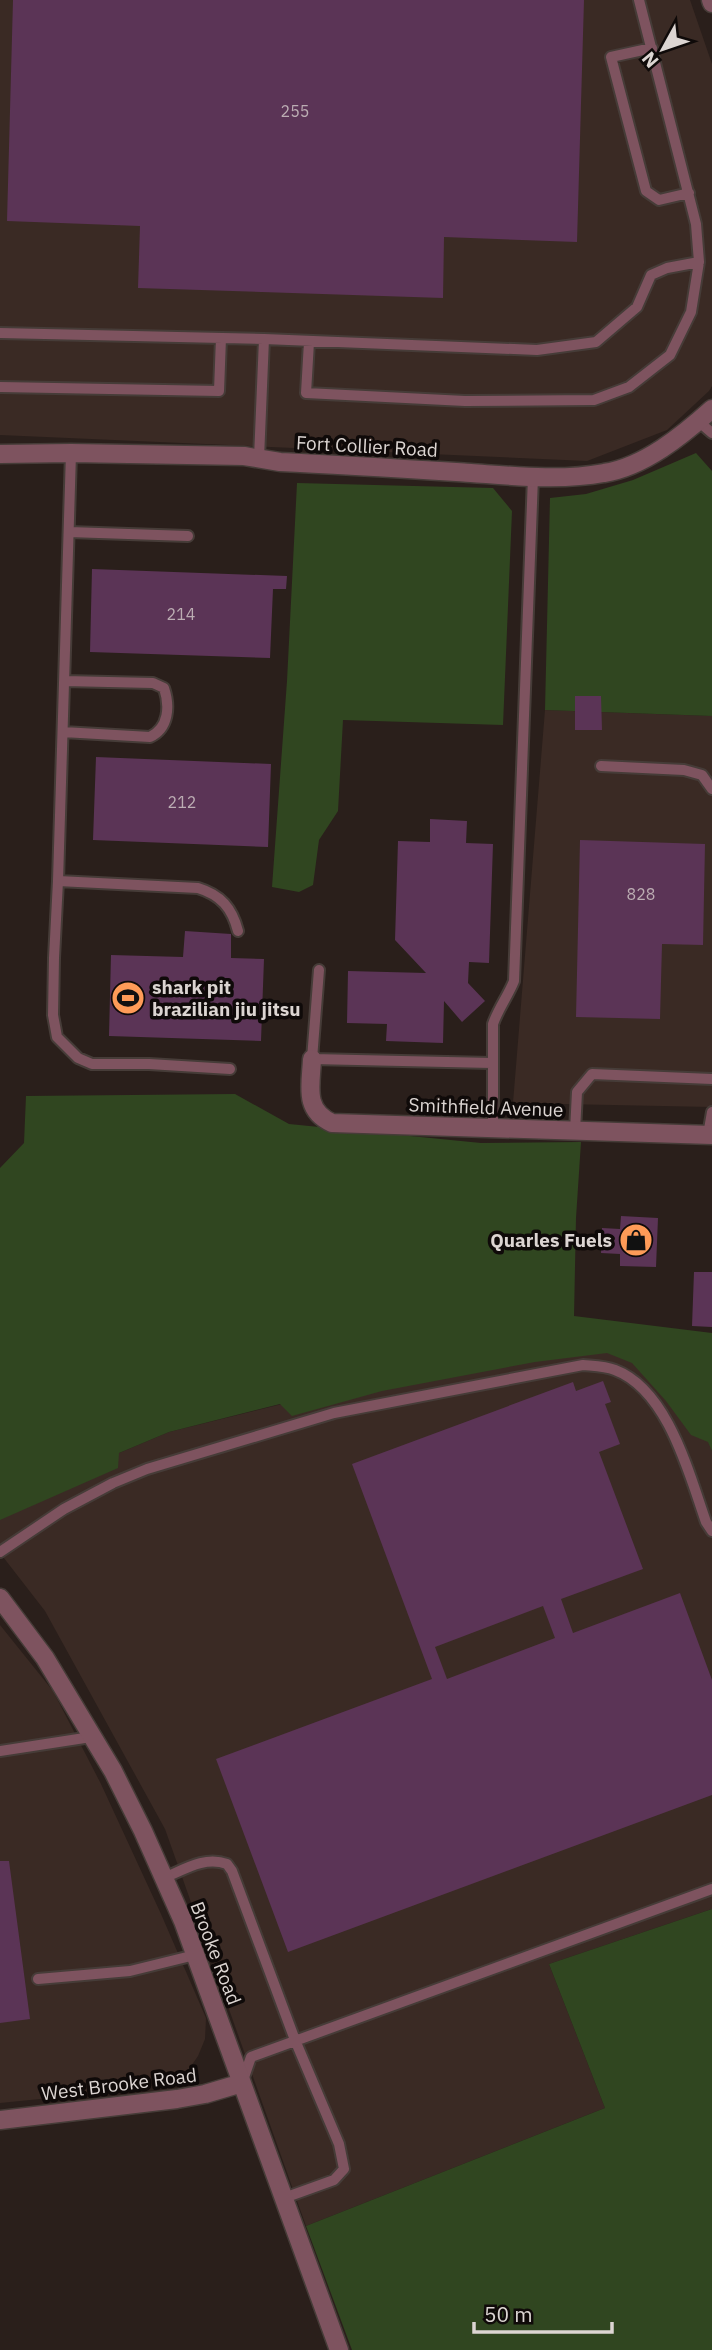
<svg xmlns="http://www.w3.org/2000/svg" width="712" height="2350" viewBox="0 0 712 2350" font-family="'IBM Plex Sans',sans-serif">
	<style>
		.built { fill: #3a2a24 }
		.green { fill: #304620 }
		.building { fill: #5b3456; fill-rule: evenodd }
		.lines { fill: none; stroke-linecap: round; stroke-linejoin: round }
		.service-casing { stroke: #463c38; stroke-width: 14 }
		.minor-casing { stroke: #463c38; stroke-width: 21 }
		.tertiary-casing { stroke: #463c38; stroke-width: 21 }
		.service { stroke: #7e535f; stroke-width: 10 }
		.minor { stroke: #7e535f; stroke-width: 18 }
		.tertiary { stroke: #7e535f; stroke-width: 18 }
		.labels { text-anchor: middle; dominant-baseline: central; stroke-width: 7; stroke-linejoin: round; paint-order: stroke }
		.number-label { font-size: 16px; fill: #bcadb3 }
		.street-label { font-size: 19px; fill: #dcd5d2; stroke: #0f0a09 }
		.poi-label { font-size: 19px; font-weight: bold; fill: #dcd5d2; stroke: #0f0a09; text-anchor: start }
	</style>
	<rect width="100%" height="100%" fill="#2a1f1b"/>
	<!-- built -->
	<path class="built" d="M0 0H690L712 64V386L709 391 667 430 587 461 0 435Z
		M545 710 712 716V1107L513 1103Z
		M621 1337 709 1442 712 1451V1909L549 1964 605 2108 306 2226 165 1829 45 1611 0 1553V1503L169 1432 468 1358Z
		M0 1625 53 1691 101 1784 161 1914 206 2018 205 2039 198 2056 185 2075 149 2088 0 2103Z"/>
	<!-- green -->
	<path class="green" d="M696 453 712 471V716L545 710 550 498 586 494 633 480Z
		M297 483 493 488 512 511 503 725 343 720 338 811 319 840 313 885 299 892 272 887 287 681Z
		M235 1094 289 1124 481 1143 581 1142 576 1218 574 1316 712 1333V1451L708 1442 691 1435 666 1401 632 1363 607 1353 535 1362 382 1391 292 1416 280 1404 169 1432 119 1453 118 1468 0 1520V1168L24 1143 26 1096Z
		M712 1909V2350H352L306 2226 605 2108 549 1964Z"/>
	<!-- building -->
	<path class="building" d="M13 0H584L577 242 444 237 443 298 138 288 140 226 7 221Z
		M92 569 287 576 286 589H273L270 658 90 652Z
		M575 696H601L602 730H575Z
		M96 757 271 764 268 847 93 840Z
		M430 819 467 821 466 843 493 844 489 963 469 962 468 983 485 1001 462 1022 444 1001 443 1043 386 1041 387 1024 347 1023 348 971 426 973 395 940 398 841 430 842Z
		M580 840 705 844 703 945 662 944 660 1019 576 1017Z
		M185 931 231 934V958L264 959 261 1041 109 1036 111 955 183 957Z
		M621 1216 658 1218 656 1267 620 1266V1254L601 1253 602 1228 620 1229Z
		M694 1272H712V1327L692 1326Z
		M603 1381 611 1402 605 1404 620 1444 599 1452 643 1569 561 1599 573 1633 680 1593 712 1680V1795L288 1952 216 1759 432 1679 352 1464 573 1382 576 1391ZM543 1606 555 1638 447 1679 435 1647Z
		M0 1861H9L30 2019 0 2023Z"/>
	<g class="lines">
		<defs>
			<path id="service" d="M652 48 611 57 646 191 659 200 689 193
				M0 333 264 339
				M309 342 306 393 465 401 594 400 629 387 670 355 691 312 699 262
				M0 387 219 391 221 338
				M698 421 712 433
				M71 453 58 881 54 958 53 1015 57 1037 78 1058 92 1064H149L230 1069
				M259 458 264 339 537 350 596 342 637 307 651 275 667 268 699 262 696 224 639 0
				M69 532 188 536
				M63 732 150 737C169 728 170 706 164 688L153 683 64 681
				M601 766 684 770 702 775 712 789
				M58 881 198 888C221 895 232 908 238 931
				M319 970 312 1059 492 1063
				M493 1128V1024C498 1009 508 996 514 981L533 477
				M575 1131 577 1092 592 1074 712 1079
				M708 1135 712 1112
				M0 1552 64 1509 113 1483 147 1469 334 1413 583 1365C594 1366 605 1366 615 1370 668 1390 689 1474 706 1522L712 1531
				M0 1751 91 1737
				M164 1878C185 1869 205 1856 227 1864L232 1871 295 2040 339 2144 344 2169 334 2180 284 2198
				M38 1979 130 1971 195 1955
				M242 2083 251 2057 712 1889"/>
			<path id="minor" d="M312 1059C311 1085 303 1110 332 1123L712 1135"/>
			<path id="tertiary" d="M711 0 712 3
				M0 454 71 453 244 456 280 462C344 465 407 469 471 473 514 476 561 481 604 473 644 467 683 435 712 409
				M0 1598 45 1658 113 1771 143 1831 183 1921 339 2350
				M0 2120 177 2099 205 2094 242 2083"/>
		</defs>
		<!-- service casing -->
		<use href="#service" class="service-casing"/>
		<!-- minor casing -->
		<use href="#minor" class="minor-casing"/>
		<!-- tertiary casing -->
		<use href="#tertiary" class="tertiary-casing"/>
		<!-- service -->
		<use href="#service" class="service"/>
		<!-- minor -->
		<use href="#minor" class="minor"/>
		<!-- tertiary -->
		<use href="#tertiary" class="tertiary"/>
	</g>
	<!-- icons -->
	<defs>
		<symbol id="stadium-disc" viewBox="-11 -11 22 22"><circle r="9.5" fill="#fe9b58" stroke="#0f0a09"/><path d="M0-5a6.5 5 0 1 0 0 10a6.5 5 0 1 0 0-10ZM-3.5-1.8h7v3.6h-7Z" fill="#111"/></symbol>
		<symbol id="shop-disc" viewBox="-11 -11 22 22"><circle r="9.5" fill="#fe9b58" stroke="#0f0a09"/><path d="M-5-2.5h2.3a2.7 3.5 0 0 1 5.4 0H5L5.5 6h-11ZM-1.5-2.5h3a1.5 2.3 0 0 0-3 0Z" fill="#111"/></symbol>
	</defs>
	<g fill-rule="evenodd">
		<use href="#stadium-disc" x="109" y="979" width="38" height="38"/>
		<use href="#shop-disc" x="617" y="1221" width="38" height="38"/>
	</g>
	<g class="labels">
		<!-- number labels -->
		<g class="number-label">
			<text x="295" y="111">255</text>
			<text x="181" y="614">214</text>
			<text x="182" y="802">212</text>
			<text x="641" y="894">828</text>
		</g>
		<!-- street labels -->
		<g class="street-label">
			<text transform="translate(367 446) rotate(3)">Fort Collier Road</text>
			<text transform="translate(486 1107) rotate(2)">Smithfield Avenue</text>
			<text transform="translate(216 1953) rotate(69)">Brooke Road</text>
			<text transform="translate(119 2084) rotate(-7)">West Brooke Road</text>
		</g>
		<!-- poi labels -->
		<g class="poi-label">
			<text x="152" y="987">shark pit<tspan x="152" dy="22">brazilian jiu jitsu</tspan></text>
			<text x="612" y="1240" text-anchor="end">Quarles Fuels</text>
		</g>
	</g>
	<!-- north arrow -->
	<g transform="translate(663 49) rotate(230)" stroke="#0f0a09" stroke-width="5" paint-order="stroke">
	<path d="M0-5L12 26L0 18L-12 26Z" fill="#dcd5d2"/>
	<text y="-10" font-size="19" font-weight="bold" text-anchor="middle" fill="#dcd5d2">N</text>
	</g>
	<!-- scale -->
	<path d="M474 2322v10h138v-10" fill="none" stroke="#dcd5d2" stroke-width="3.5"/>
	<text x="484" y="2322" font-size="21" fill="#dcd5d2" stroke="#0f0a09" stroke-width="5" paint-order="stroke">50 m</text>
</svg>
